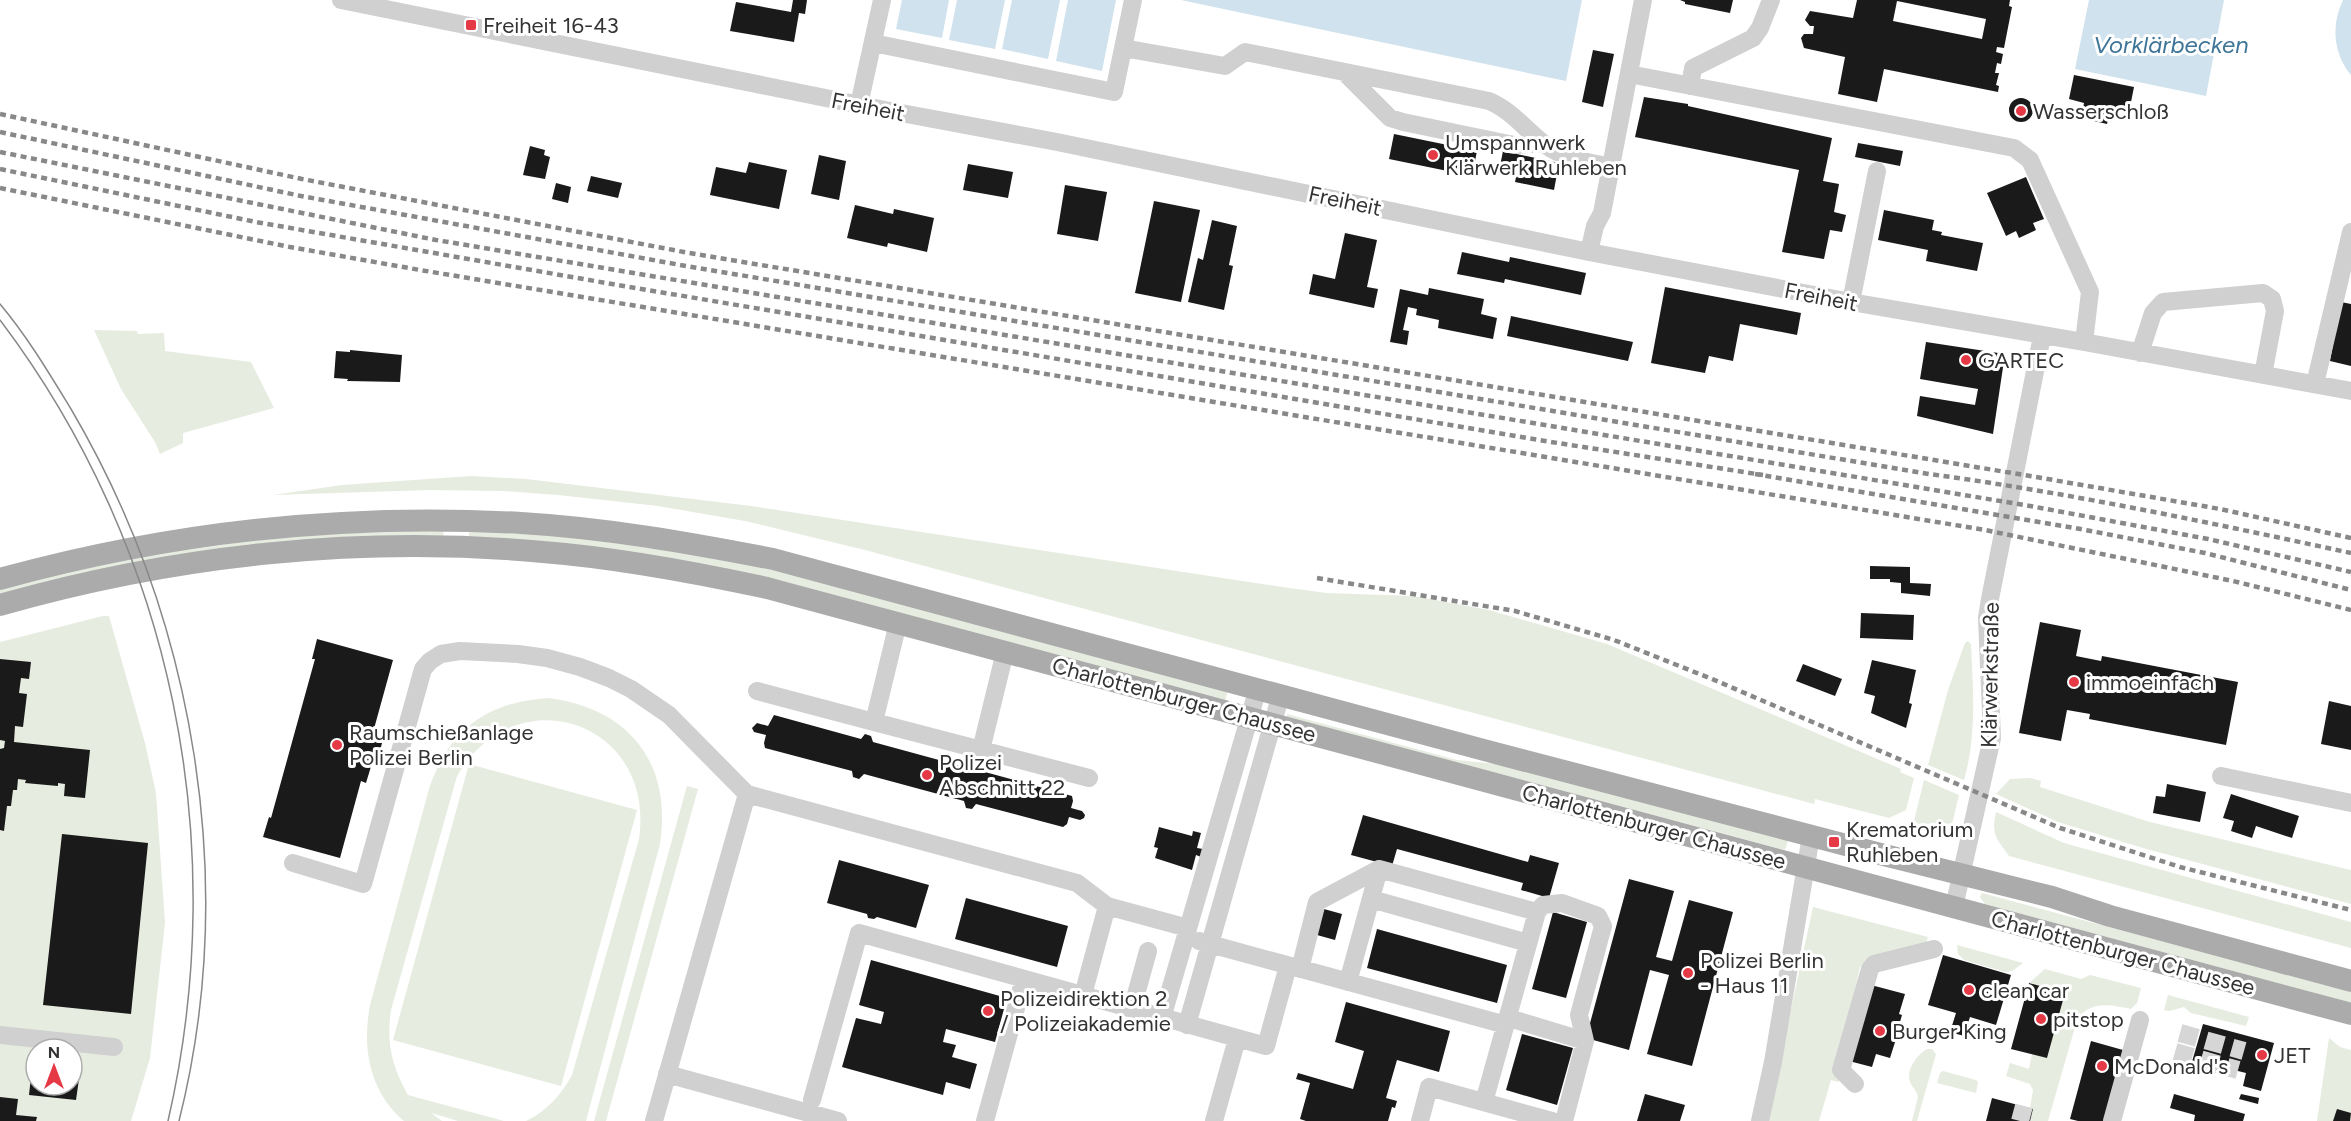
<svg xmlns="http://www.w3.org/2000/svg" width="2351" height="1121" viewBox="0 0 2351 1121" font-family="Figtree,sans-serif">
	<style>
		.green { fill: #e6ecdf; fill-rule: evenodd }
		.water { fill: #cfe2ee }
		.building { fill: #1a1a1a; fill-rule: evenodd }
		.lines { fill: none; stroke-linecap: round; stroke-linejoin: round }
		.minor-tunnel { stroke: #d6d6d6; stroke-width: 18; stroke-dasharray: 18 9; stroke-linecap: butt }
		.minor { stroke: #d0d0d0; stroke-width: 18 }
		.major { stroke: #ababab; stroke-width: 22 }
		.tram { stroke: #888; stroke-width: 1.5 }
		.rail { stroke: #888; stroke-width: 4.5; stroke-dasharray: 6 4.5; stroke-linecap: butt }
		.poi-dot { fill: #e63946; stroke: #fff; stroke-width: 2 }
		.labels { text-anchor: middle; dominant-baseline: central; stroke-width: 6; stroke-linejoin: round; paint-order: stroke }
		.poi-label { font-size: 22px; fill: #333; stroke: #fff; text-anchor: start }
		.street-label { font-size: 22px; fill: #333; stroke: #fff }
		.water-label { font-size: 24px; font-style: italic; fill: #3f7597; stroke: #fff }
	</style>
	<rect width="100%" height="100%" fill="#fff"/>
	<!-- green -->
	<path class="green" d="M94 330 137 331 138 334 164 333 165 351 251 362 274 408 183 433V443L160 454 155 442 121 389Z
		M471 476 526 479 751 506 1289 588 1327 593 1413 596 1489 610 1607 644 1901 769 1900 772 1914 778 1906 810 1889 818 1815 799 1814 804 865 550 745 521 658 506 558 495 504 491 430 490 273 495 342 485Z
		M444 530 443 537 0 596V587L107 561 294 535Z
		M469 531 558 535 744 562 1228 690 1225 701 787 582 469 537Z
		M103 616H109L145 743 156 793 165 923 150 1058 131 1121H0V642ZM36 1049H72V1085H36Z
		M1968 641 1971 644C1973 689 1977 735 1964 780L1928 765 1948 690 1965 643Z
		M549 698C630 709 672 763 660 844L586 1121H526C547 1111 561 1095 572 1075L639 839C656 722 517 674 457 776L391 1010C386 1043 392 1067 408 1095L504 1121H458L431 1113 442 1121H404C369 1091 362 1048 370 1005L429 789C449 729 487 702 549 698Z
		M1287 714 1457 760 1505 765 1788 840 1785 850 1287 717Z
		M469 764 637 810 561 1086 393 1040Z
		M2030 778 2041 781 2040 787 2150 822 2351 870V904L2143 848 2058 822 1996 794 2010 779Z
		M1924 780 1959 795 1951 828 1943 833 1913 825Z
		M687 786 698 789 606 1121H594Z
		M1996 812 2064 843 2351 922V948L2009 856C1996 838 1991 835 1996 812Z
		M1982 893 2351 992V1003L1985 904 1980 897Z
		M1813 907 1928 937 1926 943 1865 962 1860 967 1837 1068 1843 1076 1838 1082 1831 1080 1819 1121H1767Z
		M1957 945 2023 963 2012 971 2005 972 1964 960 1958 954Z
		M2045 969 2081 979 2090 975 2141 988 2137 1003 2131 1009C2111 1005 2090 1000 2077 1020L2048 1121H2030L2033 1109 2030 1108 2033 1090 2030 1084 2006 1076 2010 1063 2029 1069 2032 1054 2047 1058 2065 994 2029 983Z
		M2168 995 2249 1017 2246 1026 2191 1013 2184 1007 2169 1011 2164 1010Z
		M2329 1038 2340 1047 2351 1050V1121H2317Z
		M1927 1049H1932L1936 1054 1917 1121H1912L1918 1097C1917 1091 1913 1088 1911 1084 1904 1071 1917 1055 1927 1049Z
		M1943 1071 1976 1080 1978 1082 1976 1093 1937 1083 1940 1073Z"/>
	<!-- water -->
	<path class="water" d="M902 0H949L942 38 896 29Z
		M957 0H1005L995 49 949 40Z
		M1012 0H1060L1048 59 1002 49Z
		M1068 0H1116L1102 71 1056 61Z
		M1181 0H1582L1566 81Z
		M2089 0H2224L2206 96 2075 69Z
		M2343 0H2351V75C2333 53 2331 25 2343 0Z"/>
	<!-- building -->
	<path class="building" d="M793 0H807L805 14 799 13 794 42 730 31 736 2 791 12Z
		M1680 0H1733L1730 13 1685 4V2Z
		M1857 0H2010L2009 6 2012 7 2004 48 1997 47 1996 52 2003 54 2001 64 1997 63 1995 73H1999L1996 85 1999 86 1998 92 1884 69 1877 102 1838 94 1845 57 1804 48 1801 38 1804 34H1813L1814 26H1810L1805 20 1810 11 1853 18ZM1897 1 1986 19 1982 39 1893 21Z
		M1593 50 1614 54 1603 107 1582 102Z
		M2074 75 2134 87 2129 112 2111 108 2107 124 2081 118 2084 103 2069 99Z
		M1644 97 1688 104V106L1832 138 1823 181 1839 184 1834 212 1846 215 1842 232 1830 230 1824 259 1782 252 1799 170 1635 137Z
		M2009 110a12 12 0 1 1 24 0a12 12 0 1 1-24 0Z
		M1394 134 1477 151 1472 176 1389 159Z
		M1858 143 1903 151 1900 166 1855 157Z
		M530 146 545 150 544 155 550 157 545 179 523 175Z
		M1503 151 1559 163 1554 190 1515 182 1516 177 1512 176 1513 173 1499 171Z
		M819 155 846 161 839 200 811 194Z
		M749 162 787 170 779 209 710 195 716 167 746 173Z
		M968 164 1013 172 1008 198 963 190Z
		M591 176 622 183 618 198 587 191Z
		M2026 177 2044 219 2033 223 2036 230 2019 238 2016 231 2006 236 1987 193Z
		M556 183 571 187 568 203 552 199Z
		M1065 185 1107 192 1098 241 1057 234Z
		M1154 201 1200 210 1181 302 1135 293Z
		M855 205 893 214 894 209 934 218 927 252 888 243 887 247 847 238Z
		M1884 210 1934 220 1932 230 1942 232 1941 235 1983 243 1977 271 1926 261 1928 250 1878 240Z
		M1212 220 1237 226 1229 265 1233 266 1224 310 1188 302 1198 258 1203 260Z
		M1345 233 1377 240 1367 287 1378 289 1374 308 1309 294 1313 274 1335 279Z
		M1462 252 1509 262 1510 257 1586 273 1581 295 1505 279 1504 283 1457 274Z
		M1665 287 1801 313 1797 335 1740 324 1733 361 1709 356 1705 373 1651 363Z
		M1429 288 1484 299 1481 314 1497 318 1493 339 1438 328 1439 320 1416 315 1417 309 1408 307 1403 330 1409 331 1407 345 1390 342 1400 289 1428 295Z
		M2341 302 2351 304V366L2330 361Z
		M1511 316 1633 342 1628 361 1507 336Z
		M1926 342 2005 354 1993 434 1917 416 1920 396 1975 405 1978 389 1920 379Z
		M350 350 402 355 400 382 347 381 348 379 334 378 336 351 350 352Z
		M1870 566 1910 567V583L1931 584 1930 596 1901 593V583L1890 582V579H1870Z
		M1861 613 1914 615 1913 640 1860 638Z
		M2040 622 2081 630 2076 656 2101 661 2102 656 2238 682 2226 745 2089 719 2090 714 2067 710 2061 741 2019 733Z
		M317 639 393 660 372 736 383 739 380 751 376 750 366 783 361 781 340 858 263 837 269 817 271 818 315 659H312Z
		M0 659 31 662 29 679 21 678 19 693 27 694 23 727 15 726 14 742 90 750 85 798 64 796 65 784 58 783V786L25 783 26 780 18 779 17 790H13L11 806H7L4 831 0 830V749L4 748 5 741 0 740Z
		M1872 660 1916 670 1909 703 1912 704 1906 728 1871 713 1875 696 1864 693Z
		M1803 664 1842 679 1835 696 1796 681Z
		M2329 701 2351 706V750L2321 744Z
		M774 715 861 739 865 734 871 736 873 742 972 769 977 764 984 765 985 772 1072 796 1073 801 1071 808 1082 811 1085 815 1084 818 1080 820 1069 817 1067 824 1063 827 976 804 972 809 966 808 964 801 864 774 859 779 853 777 852 771 765 748 764 743 766 735 754 732 752 728 757 723 768 726Z
		M2167 784 2206 792 2200 822 2153 813 2156 796 2165 797Z
		M2231 794 2299 816 2292 838 2256 826 2252 838 2231 831 2234 821 2223 818Z
		M1363 815 1528 862 1530 855 1559 863 1549 898 1521 890 1523 883 1397 849 1392 866 1351 855Z
		M1159 827 1192 836 1193 831 1201 833 1197 848 1203 849 1201 857 1196 855 1192 870 1155 858 1158 848 1154 847Z
		M62 834 148 843 131 1014 43 1005Z
		M839 860 929 885 916 928 877 917 874 919 868 918 867 914 827 903Z
		M1629 879 1674 891 1656 957 1672 961 1689 900 1733 912 1692 1066 1647 1054 1669 975 1650 970 1629 1050 1586 1038Z
		M966 898 1068 926 1057 967 955 939Z
		M1324 909 1342 914 1335 940 1317 935Z
		M1553 912 1587 922 1566 998 1532 989Z
		M1377 929 1507 965 1497 1003 1367 968Z
		M1943 955 2011 975 1996 1025 1970 1017 1964 1036 1950 1032 1956 1013 1928 1005Z
		M871 960 1007 998 995 1042 946 1029 943 1042 956 1045 952 1057 977 1064 970 1089 946 1082 943 1095 842 1067 856 1018 881 1024 884 1012 859 1005Z
		M2029 983 2065 993 2047 1058 2011 1049Z
		M1871 985 1905 994 1899 1014 1902 1015 1900 1022 1905 1024 1900 1040 1896 1039 1890 1058 1876 1054 1872 1067 1849 1061Z
		M1346 1002 1450 1031 1439 1072 1397 1060 1386 1098 1397 1101 1395 1108 1392 1107 1388 1121H1306L1300 1119 1310 1083 1296 1079 1298 1073 1353 1089 1364 1051 1335 1042Z
		M2203 1024 2274 1043 2261 1091 2243 1086 2246 1073 2226 1068 2224 1074 2191 1065Z
		M1522 1034 1573 1048 1557 1105 1506 1090Z
		M2091 1041 2123 1050 2104 1121H2078L2070 1119Z
		M32 1067H36V1085H72V1071L80 1072 76 1100 29 1095Z
		M1645 1094 1685 1105 1680 1121H1637Z
		M2174 1094 2245 1114 2243 1121H2194L2195 1115 2170 1108Z
		M2241 1094 2259 1098 2258 1104 2239 1099Z
		M0 1097 18 1099 16 1115 37 1117 36 1121H0Z
		M1992 1098 2033 1109 2030 1121H1986Z
		M2337 1109 2351 1113 2350 1121H2333Z"/>
	<g class="lines">
		<!-- minor-tunnel -->
		<path class="minor-tunnel" d="M2180 1033 2244 1051
			M2175 1052 2238 1070
			M2020 1121 2024 1106"/>
		<!-- minor -->
		<path class="minor" d="M341 0 885 110 1057 142 1589 252 1851 302 2084 342 2351 391
			M873 43 1114 92 1133 0
			M1123 48 1225 66 1245 52 1489 101C1511 110 1526 130 1544 144 1564 159 1588 162 1611 167
			M1344 72 1390 118 1403 122 1514 145 1543 143
			M1629 74 2014 148 2030 160 2090 292 2084 342
			M1690 86 1693 68 1753 38 1760 28 1771 0
			M859 105 882 0
			M1589 252 1595 226 1602 213 1643 0
			M1851 302 1877 171
			M2140 353 2153 313 2163 302 2263 293 2272 299 2275 311 2263 375
			M2315 384 2351 232
			M757 691 874 722 898 623
			M874 722 1089 778
			M981 750 1005 652
			M2221 776 2351 803
			M293 863 363 884 423 669 430 661 441 654 460 651 518 654 547 658 580 667 609 678 631 689 669 715 747 794 1077 883 1107 906 1188 928
			M1371 899 1528 943
			M1954 907 1992 738 1987 618 1990 599 2042 336
			M1199 941 1506 1025
			M1300 969 1317 902 1379 869 1537 912
			M1348 982 1379 869
			M1083 995 1107 906
			M1132 1009 1148 951
			M1162 1018 1258 688
			M1509 1018 1585 1041
			M1187 1025 1281 694
			M0 1035 114 1047
			M667 1074 838 1121
			M1855 1084 1841 1070 1870 969 1874 964 1934 949
			M812 1100 859 933 1266 1046 1288 966
			M1484 1102 1537 912 1543 905 1562 903 1598 916 1603 926 1579 1015 1585 1041 1564 1121
			M654 1121 747 794
			M985 1121 1024 979
			M1214 1121 1237 1039
			M1420 1121 1429 1087 1552 1121
			M1760 1121 1773 1062 1811 836
			M2112 1121 2140 1020"/>
		<!-- major -->
		<path class="major" d="M0 579C170 532 345 513 521 523 606 528 690 543 773 559L1484 750 1884 855 2052 897 2110 916 2351 981
			M0 605C175 555 361 535 543 552 619 558 693 572 767 588L2351 1014"/>
		<!-- tram -->
		<path class="tram" d="M0 304C27 336 49 373 71 409 195 620 239 882 179 1121
			M0 320C173 549 232 843 168 1121"/>
		<!-- rail -->
		<path class="rail" d="M0 114 302 179 689 253 2036 477 2220 509 2351 538
			M0 132 301 196 686 266 1929 474C2071 493 2211 523 2351 553
			M0 152 436 240 2030 506 2208 539 2351 572
			M0 169 256 222 612 284 1545 441 1763 475
			M0 188 290 247 420 270 1985 530 2233 581 2351 610
			M1755 474 2075 528 2205 553 2351 590
			M1317 578 1515 611 1614 640 1712 679 2060 828 2180 867 2351 910"/>
	</g>
	<!-- markers -->
	<g class="poi-dot">
		<rect x="465" y="19" width="12" height="12" rx="3"/>
		<circle cx="2021" cy="111" r="6"/>
		<circle cx="1433" cy="155" r="6"/>
		<circle cx="1966" cy="360" r="6"/>
		<circle cx="2074" cy="682" r="6"/>
		<circle cx="337" cy="745" r="6"/>
		<circle cx="927" cy="775" r="6"/>
		<rect x="1828" y="836" width="12" height="12" rx="3"/>
		<circle cx="1688" cy="973" r="6"/>
		<circle cx="1969" cy="990" r="6"/>
		<circle cx="988" cy="1011" r="6"/>
		<circle cx="2041" cy="1019" r="6"/>
		<circle cx="1880" cy="1031" r="6"/>
		<circle cx="2262" cy="1055" r="6"/>
		<circle cx="2102" cy="1066" r="6"/>
	</g>
	<g class="labels">
		<!-- poi labels -->
		<g class="poi-label">
			<text x="483" y="25">Freiheit 16-43</text>
			<text x="2033" y="111">Wasserschloß</text>
			<text x="1445" y="142">Umspannwerk<tspan x="1445" dy="25">Klärwerk Ruhleben</tspan></text>
			<text x="1978" y="360">GARTEC</text>
			<text x="2086" y="682">immoeinfach</text>
			<text x="349" y="732">Raumschießanlage<tspan x="349" dy="25">Polizei Berlin</tspan></text>
			<text x="939" y="762">Polizei<tspan x="939" dy="25">Abschnitt 22</tspan></text>
			<text x="1846" y="829">Krematorium<tspan x="1846" dy="25">Ruhleben</tspan></text>
			<text x="1700" y="960">Polizei Berlin<tspan x="1700" dy="25">- Haus 11</tspan></text>
			<text x="1981" y="990">clean car</text>
			<text x="1000" y="998">Polizeidirektion 2<tspan x="1000" dy="25">/ Polizeiakademie</tspan></text>
			<text x="2053" y="1019">pitstop</text>
			<text x="1892" y="1031">Burger King</text>
			<text x="2274" y="1055">JET</text>
			<text x="2114" y="1066">McDonald's</text>
		</g>
		<!-- street labels -->
		<g class="street-label">
			<text transform="translate(868 107) rotate(11)">Freiheit</text>
			<text transform="translate(1345 201) rotate(12)">Freiheit</text>
			<text transform="translate(1821 297) rotate(11)">Freiheit</text>
			<text transform="translate(1990 675) rotate(-89)">Klärwerkstraße</text>
			<text transform="translate(1184 700) rotate(15)">Charlottenburger Chaussee</text>
			<text transform="translate(1654 827) rotate(15)">Charlottenburger Chaussee</text>
			<text transform="translate(2123 953) rotate(15)">Charlottenburger Chaussee</text>
		</g>
		<!-- water labels -->
		<g class="water-label">
			<text x="2171" y="44">Vorklärbecken</text>
		</g>
	</g>
	<!-- north arrow -->
	<g transform="translate(54 1067)"><circle r="28" fill="#ffffff" stroke="#adadad" stroke-width="1.5"/>
	<path d="M0-4.5L10 22L0 15L-10 22Z" fill="#e63946"/>
	<text y="-9" font-size="16" font-weight="bold" text-anchor="middle" fill="#333333">N</text>
	</g>
</svg>
